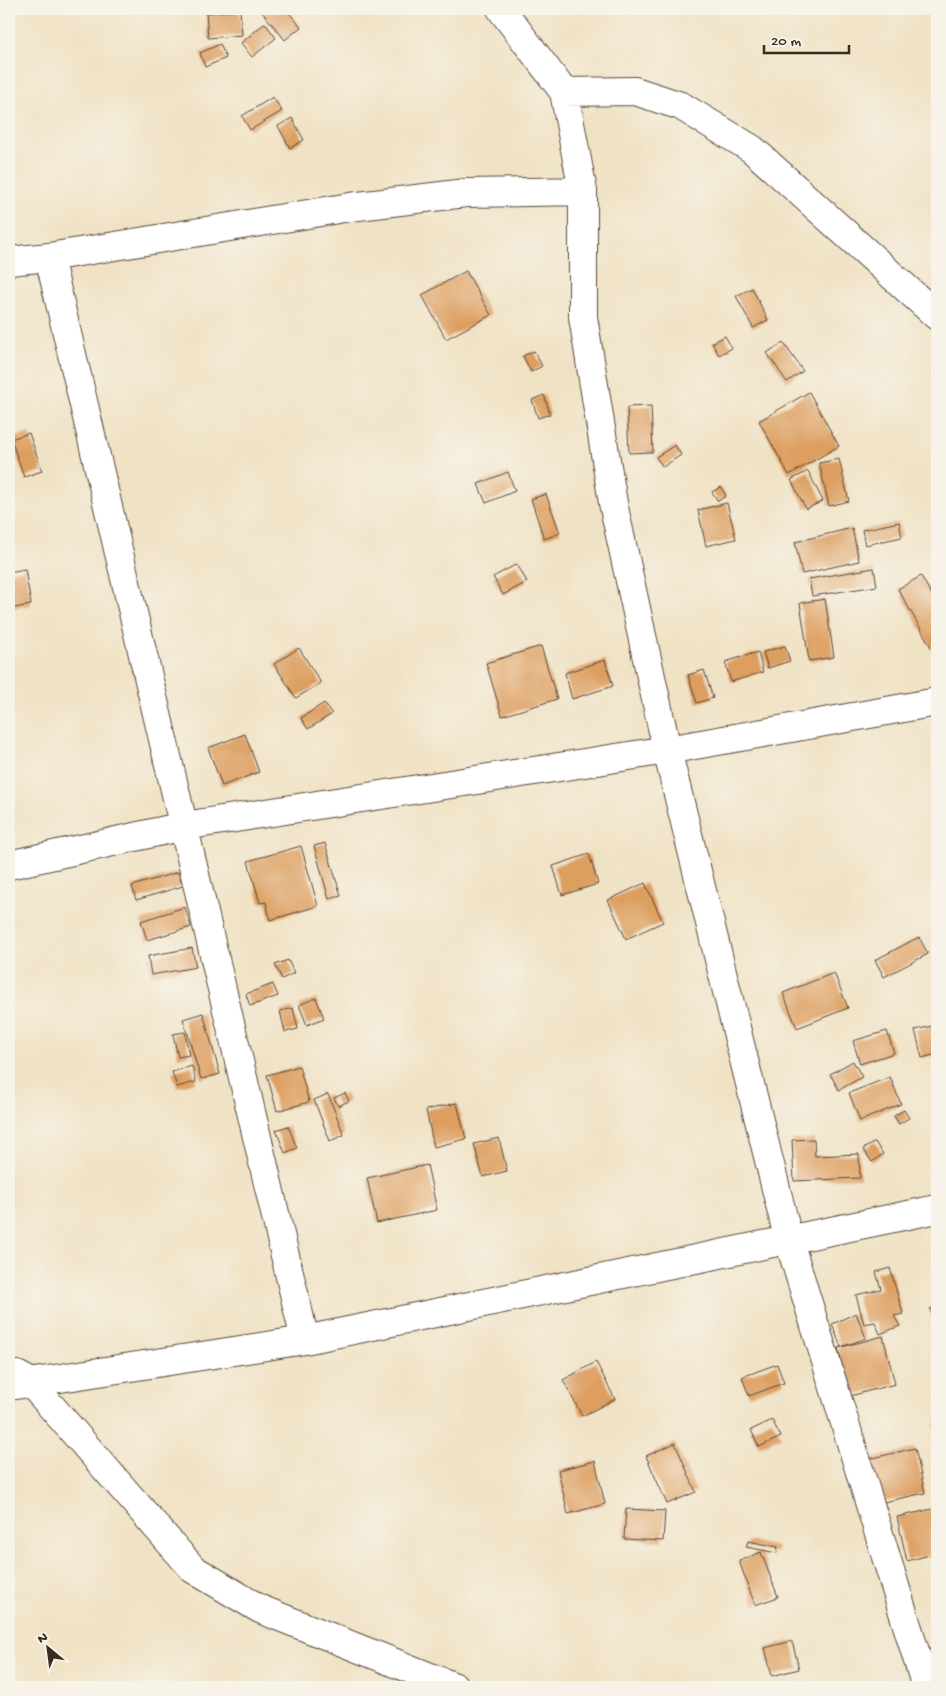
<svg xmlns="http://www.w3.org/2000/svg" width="946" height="1696" viewBox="0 0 946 1696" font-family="'Gochi Hand',sans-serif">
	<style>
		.building { fill: #dd9f60 }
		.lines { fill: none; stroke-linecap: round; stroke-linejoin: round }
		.minor-casing { stroke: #564637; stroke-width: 30 }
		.minor { stroke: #fff; stroke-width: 28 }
	</style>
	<rect width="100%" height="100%" fill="#f7f3e8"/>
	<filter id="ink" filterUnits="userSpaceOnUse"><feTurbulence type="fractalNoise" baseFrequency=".02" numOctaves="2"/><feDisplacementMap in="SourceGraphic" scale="10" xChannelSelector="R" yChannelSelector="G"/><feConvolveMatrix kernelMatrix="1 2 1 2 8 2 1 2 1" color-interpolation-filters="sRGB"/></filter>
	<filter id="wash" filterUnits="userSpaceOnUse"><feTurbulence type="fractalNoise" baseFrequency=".0096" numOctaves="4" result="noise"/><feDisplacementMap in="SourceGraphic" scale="20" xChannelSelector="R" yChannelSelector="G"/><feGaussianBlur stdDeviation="1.12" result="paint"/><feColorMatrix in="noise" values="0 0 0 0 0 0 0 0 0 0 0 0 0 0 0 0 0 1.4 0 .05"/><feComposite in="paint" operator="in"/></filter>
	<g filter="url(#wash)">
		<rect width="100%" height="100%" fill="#f0e2c5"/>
		<g id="blocks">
			<!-- building -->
			<path class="building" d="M266 9H286L301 27 285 40 262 12Z
				M240 10 242 35 208 38 206 13Z
				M265 23 276 38 252 57 241 43Z
				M220 44 226 58 205 67 200 53Z
				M273 97 282 111 250 130 242 116Z
				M292 118 304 140 290 148 278 126Z
				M466 271 491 315 446 339 422 295Z
				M752 288 768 320 753 328 736 296Z
				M725 336 732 348 719 355 712 343Z
				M783 342 803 371 787 382 767 353Z
				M534 351 542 366 531 372 523 356Z
				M809 392 839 446 789 475 759 421Z
				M544 395 550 414 538 418 532 400Z
				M651 406 653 452 629 453 627 407Z
				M29 433 42 471 24 477 11 439Z
				M675 445 681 455 663 467 656 457Z
				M839 459 849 501 829 506 819 463Z
				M808 471 823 501 806 509 791 480Z
				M508 472 515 491 486 503 478 484Z
				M721 487 726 496 718 501 712 492Z
				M546 494 560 533 544 539 531 499Z
				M727 503 736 539 706 546 698 510Z
				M899 522 902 537 865 545 862 530Z
				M852 528 859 561 802 574 795 542Z
				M517 564 527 582 503 595 493 577Z
				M874 568 877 586 812 596 809 579Z
				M25 569 31 605 9 609V572Z
				M921 576 937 604V646L932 649 898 589Z
				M825 599 834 657 809 661 800 603Z
				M541 646 557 699 502 716 486 663Z
				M785 646 790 661 768 668 763 652Z
				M299 648 321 683 296 698 274 664Z
				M758 652 763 672 731 682 725 662Z
				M605 660 613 686 572 699 565 673Z
				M704 670 713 698 697 703 688 675Z
				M324 703 332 714 308 729 301 718Z
				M245 734 259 772 222 786 208 748Z
				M325 843 341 896 329 899 314 846Z
				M301 846 318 906 270 920 266 902 260 903 248 861Z
				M589 854 598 884 562 895 553 866Z
				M178 872 183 886 136 900 132 886Z
				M645 883 663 922 626 939 608 900Z
				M185 907 191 927 147 940 141 921Z
				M919 937 928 954 884 977 875 960Z
				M192 948 196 967 151 975 148 956Z
				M288 960 294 973 282 979 275 965Z
				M834 973 848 1008 797 1028 783 993Z
				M273 984 278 996 250 1006 246 994Z
				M316 998 324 1018 307 1025 299 1005Z
				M293 1008 298 1029 285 1032 280 1011Z
				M203 1013 220 1074 201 1079 183 1019Z
				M937 1025V1054L922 1058 915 1030Z
				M887 1031 894 1053 860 1064 853 1041Z
				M185 1032 189 1055 178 1057 173 1034Z
				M853 1061 862 1077 839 1090 830 1074Z
				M192 1066 196 1082 177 1087 172 1072Z
				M299 1066 309 1102 277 1111 267 1075Z
				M890 1077 901 1104 860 1121 849 1093Z
				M345 1093 349 1101 338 1106 334 1098Z
				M328 1094 344 1135 330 1141 314 1100Z
				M457 1103 466 1139 434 1147 426 1110Z
				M904 1110 909 1118 899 1124 894 1116Z
				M288 1126 297 1148 285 1153 276 1130Z
				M499 1138 507 1171 483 1177 474 1144Z
				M814 1139 815 1156 859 1154 860 1178 794 1181 792 1140Z
				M875 1142 883 1154 872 1162 863 1149Z
				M427 1165 437 1210 377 1223 367 1178Z
				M890 1268 903 1314 894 1316 900 1326 880 1334 875 1322 864 1324 856 1295 881 1289 876 1272Z
				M937 1306V1328L930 1309Z
				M856 1313 866 1338 841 1347 832 1324Z
				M883 1336 895 1384 850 1396 838 1348Z
				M596 1362 615 1399 582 1416 563 1380Z
				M777 1364 784 1383 749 1396 742 1377Z
				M772 1420 781 1437 759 1447 751 1430Z
				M935 1423H937V1439H936Z
				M675 1443 696 1492 667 1504 646 1456Z
				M915 1448 925 1493 879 1503 869 1459Z
				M595 1461 605 1504 568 1514 558 1470Z
				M937 1508V1553L907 1561 897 1517Z
				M626 1509 665 1511 663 1541 624 1539Z
				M748 1541 778 1547 777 1553 746 1547Z
				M761 1552 778 1597 755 1605 739 1561Z
				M792 1641 799 1669 772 1676 765 1648Z"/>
		</g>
	</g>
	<g filter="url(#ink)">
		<use href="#blocks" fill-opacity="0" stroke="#564637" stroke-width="1"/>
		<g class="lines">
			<defs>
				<path id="minor" d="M501 9 564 92 583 191V317L613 503 667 750 789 1241 926 1687
					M564 92 635 91 681 106 752 149 937 316
					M49 257 305 1340
					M9 261 49 257 350 207 466 193 583 191
					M9 865 184 826 667 750 937 702
					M17 1375 30 1382 193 1569 260 1609 455 1687
					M9 1386 305 1340 937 1209"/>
			</defs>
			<!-- minor casing -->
			<use href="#minor" class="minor-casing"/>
			<!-- minor -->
			<use href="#minor" class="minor"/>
		</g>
	</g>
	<!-- margin -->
	<rect width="946" height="1696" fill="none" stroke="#f7f3e8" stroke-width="30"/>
	<!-- north arrow -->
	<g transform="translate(48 1648) rotate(331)" stroke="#f7f3e8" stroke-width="4" paint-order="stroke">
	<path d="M0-4L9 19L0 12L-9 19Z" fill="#3b2a1e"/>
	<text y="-8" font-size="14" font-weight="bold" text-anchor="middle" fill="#3b2a1e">N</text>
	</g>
	<!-- scale -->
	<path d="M764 45v8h85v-8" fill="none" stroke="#3b2a1e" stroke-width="2.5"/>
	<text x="771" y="45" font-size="15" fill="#3b2a1e" stroke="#f7f3e8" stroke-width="4" paint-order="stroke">20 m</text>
</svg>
